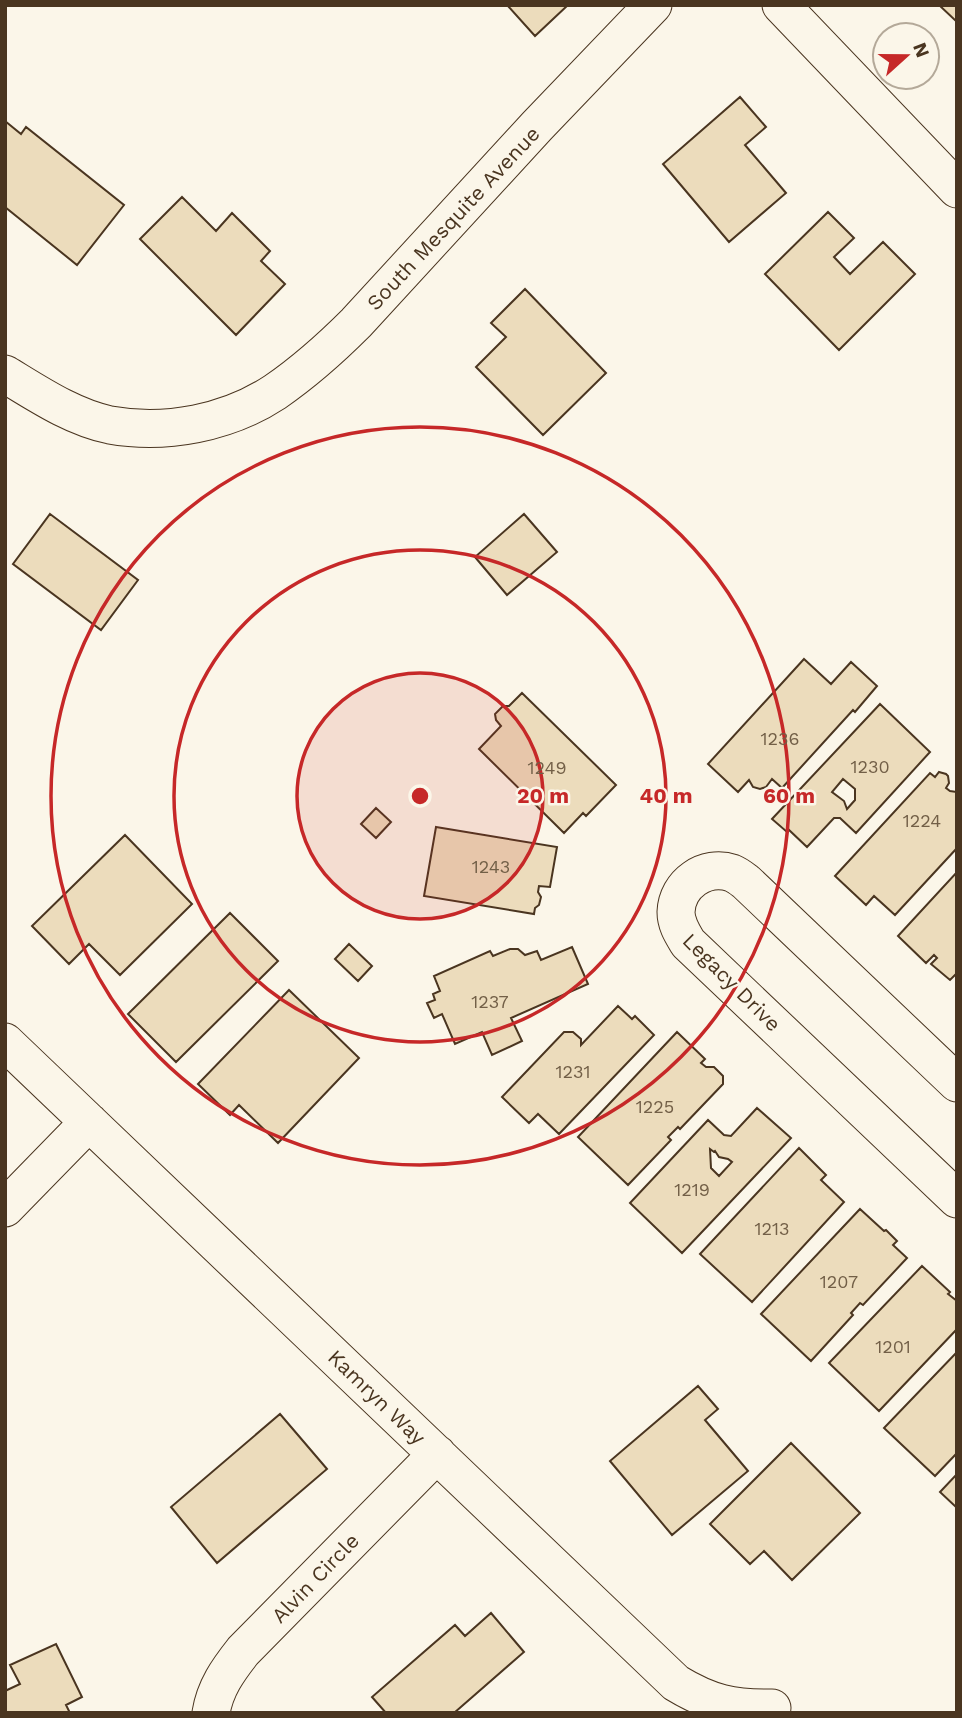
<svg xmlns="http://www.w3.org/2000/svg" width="962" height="1718" viewBox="0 0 962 1718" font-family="'Work Sans',sans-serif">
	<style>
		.building { fill: #ecdcbc; stroke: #4a3520; stroke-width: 2; fill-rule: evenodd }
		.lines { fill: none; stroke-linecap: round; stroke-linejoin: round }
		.minor-casing { stroke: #4a3520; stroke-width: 39 }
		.minor { stroke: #fbf6e9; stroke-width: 37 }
		.ring { fill: none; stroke: #c62828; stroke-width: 3.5 }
		.labels { text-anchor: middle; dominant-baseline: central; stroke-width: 5; stroke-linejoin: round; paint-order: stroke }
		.number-label { font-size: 18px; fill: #725f47 }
		.street-label { font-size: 21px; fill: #4a3520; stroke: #fbf6e9 }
		.centre { fill: #c62828; stroke: #fbf6e9; stroke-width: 3.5 }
		.ring-label { font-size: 21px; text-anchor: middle; font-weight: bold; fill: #c62828; stroke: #fbf6e9; stroke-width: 5; stroke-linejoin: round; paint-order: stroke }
	</style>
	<rect width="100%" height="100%" fill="#fbf6e9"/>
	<!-- building -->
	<path class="building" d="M507 5H568L535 36Z
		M939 5H957V22Z
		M740 97 766 127 745 145 786 193 729 242 663 164Z
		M5 121 21 134 26 127 124 205 77 265 5 207Z
		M182 197 216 231 232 213 270 251 261 261 285 284 236 335 140 239Z
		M828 212 854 238 834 257 850 274 883 242 915 274 839 350 765 274Z
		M525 289 606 373 543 435 476 367 506 337 491 323Z
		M50 514 138 580 101 630 13 564Z
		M524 514 557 552 507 595 475 557Z
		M804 659 831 684 851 662 877 686 855 712 853 710 782 788 772 779 766 787 760 789 753 787 749 780 738 792 708 764Z
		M522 693 616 785 586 816 583 813 564 833 479 749 501 726 496 720 495 714 503 706H509Z
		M880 704 930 752 856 833 840 818H834L807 847 789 830 787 832 772 819ZM843 779 855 789V800L847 809 844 801 832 792Z
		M939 772 946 774 948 776 949 783 946 788 950 791 957 792V848L895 915 874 896 866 905 835 876 930 773 935 777Z
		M376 808 391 822 376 838 361 824Z
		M436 827 557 847 550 887 539 886 538 892 541 897 539 905 535 908 534 914 424 896Z
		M125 835 192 904 120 975 89 944 69 964 32 926Z
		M957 872V973L950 980 931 964 937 958 934 955 926 963 898 936Z
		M230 913 278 961 176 1062 128 1014Z
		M349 944 372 966 358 981 335 959Z
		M572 947 588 984 511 1018 522 1041 492 1055 482 1032 455 1044 442 1014 434 1018 427 1003 435 1000 433 994 440 991 434 976 490 951 493 956 510 949H518L525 955 537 951 541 960Z
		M289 990 359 1058 278 1143 239 1105 230 1115 198 1084Z
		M618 1006 632 1019 635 1016 654 1035 559 1134 538 1114 529 1123 502 1097 564 1032H573L581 1039V1045Z
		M677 1032 705 1059 701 1063 706 1067H714L723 1076V1084L680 1129 678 1127 668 1137 671 1140 628 1185 578 1137Z
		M757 1108 791 1138 682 1253 630 1203 708 1120 724 1135 731 1136ZM710 1149 714 1152 715 1151 719 1157 728 1159 732 1162 719 1176 711 1168Z
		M799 1148 826 1175 821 1180 844 1202 752 1302 700 1254Z
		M860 1209 884 1231 886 1230 897 1241 893 1245 907 1258 863 1305 860 1303 851 1313 853 1315 811 1361 761 1314Z
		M922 1266 950 1292 948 1294 957 1301V1329L879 1411 829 1363Z
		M957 1352V1453L935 1476 884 1428Z
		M698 1386 718 1409 705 1420 748 1471 672 1535 610 1461Z
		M280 1414 327 1469 217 1563 171 1507Z
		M791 1443 860 1513 792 1580 764 1551 750 1564 710 1524Z
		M957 1474V1508L940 1492Z
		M491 1613 524 1652 454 1713H386L372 1697 455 1625 465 1636Z
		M56 1644 82 1697 66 1705 70 1713H5V1691L20 1684 10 1665Z"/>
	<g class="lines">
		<defs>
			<path id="minor" d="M781 5 957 189
				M5 374C38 394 72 417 110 425 166 435 228 423 275 392 304 372 331 348 356 323L537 126 653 5
				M5 1042 676 1683C709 1703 733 1709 772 1708
				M957 1083 746 882C742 879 737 875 732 873 705 864 677 884 676 912 676 924 682 933 688 943L957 1199
				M5 1208 89 1122
				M211 1713C215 1688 228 1670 243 1651L437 1454"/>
		</defs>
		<!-- minor casing -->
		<use href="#minor" class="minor-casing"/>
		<!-- minor -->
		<use href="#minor" class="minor"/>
	</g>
	<!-- distance rings -->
	<circle cx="420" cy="796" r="123" fill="#c62828" fill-opacity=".12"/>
	<g class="ring">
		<circle cx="420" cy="796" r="123"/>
		<circle cx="420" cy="796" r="246"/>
		<circle cx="420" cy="796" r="369"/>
	</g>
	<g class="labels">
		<!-- number labels -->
		<g class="number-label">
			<text x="780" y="738">1236</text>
			<text x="870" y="766">1230</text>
			<text x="547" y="767">1249</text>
			<text x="922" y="820">1224</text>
			<text x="491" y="866">1243</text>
			<text x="490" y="1001">1237</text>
			<text x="573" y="1071">1231</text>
			<text x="655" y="1106">1225</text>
			<text x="692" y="1189">1219</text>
			<text x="772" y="1228">1213</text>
			<text x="839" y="1281">1207</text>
			<text x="893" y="1346">1201</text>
		</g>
		<!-- street labels -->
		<g class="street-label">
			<text transform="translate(453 218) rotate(-47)">South Mesquite Avenue</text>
			<text transform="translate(732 982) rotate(45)">Legacy Drive</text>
			<text transform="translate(377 1397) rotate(44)">Kamryn Way</text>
			<text transform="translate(315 1578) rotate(-46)">Alvin Circle</text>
		</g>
	</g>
	<circle cx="420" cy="796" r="10" class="centre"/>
	<g class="ring-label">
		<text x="543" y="803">20 m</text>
		<text x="666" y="803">40 m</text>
		<text x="789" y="803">60 m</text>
	</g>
	<!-- border -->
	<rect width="962" height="1718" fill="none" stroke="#4a3520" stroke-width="14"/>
	<!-- north arrow -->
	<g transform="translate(906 56) rotate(69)"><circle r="33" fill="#fbf6e9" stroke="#b4a999" stroke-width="2"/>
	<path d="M0-5L12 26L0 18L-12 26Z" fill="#c62828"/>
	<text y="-10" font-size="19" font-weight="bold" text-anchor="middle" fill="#4a3520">N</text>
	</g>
</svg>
